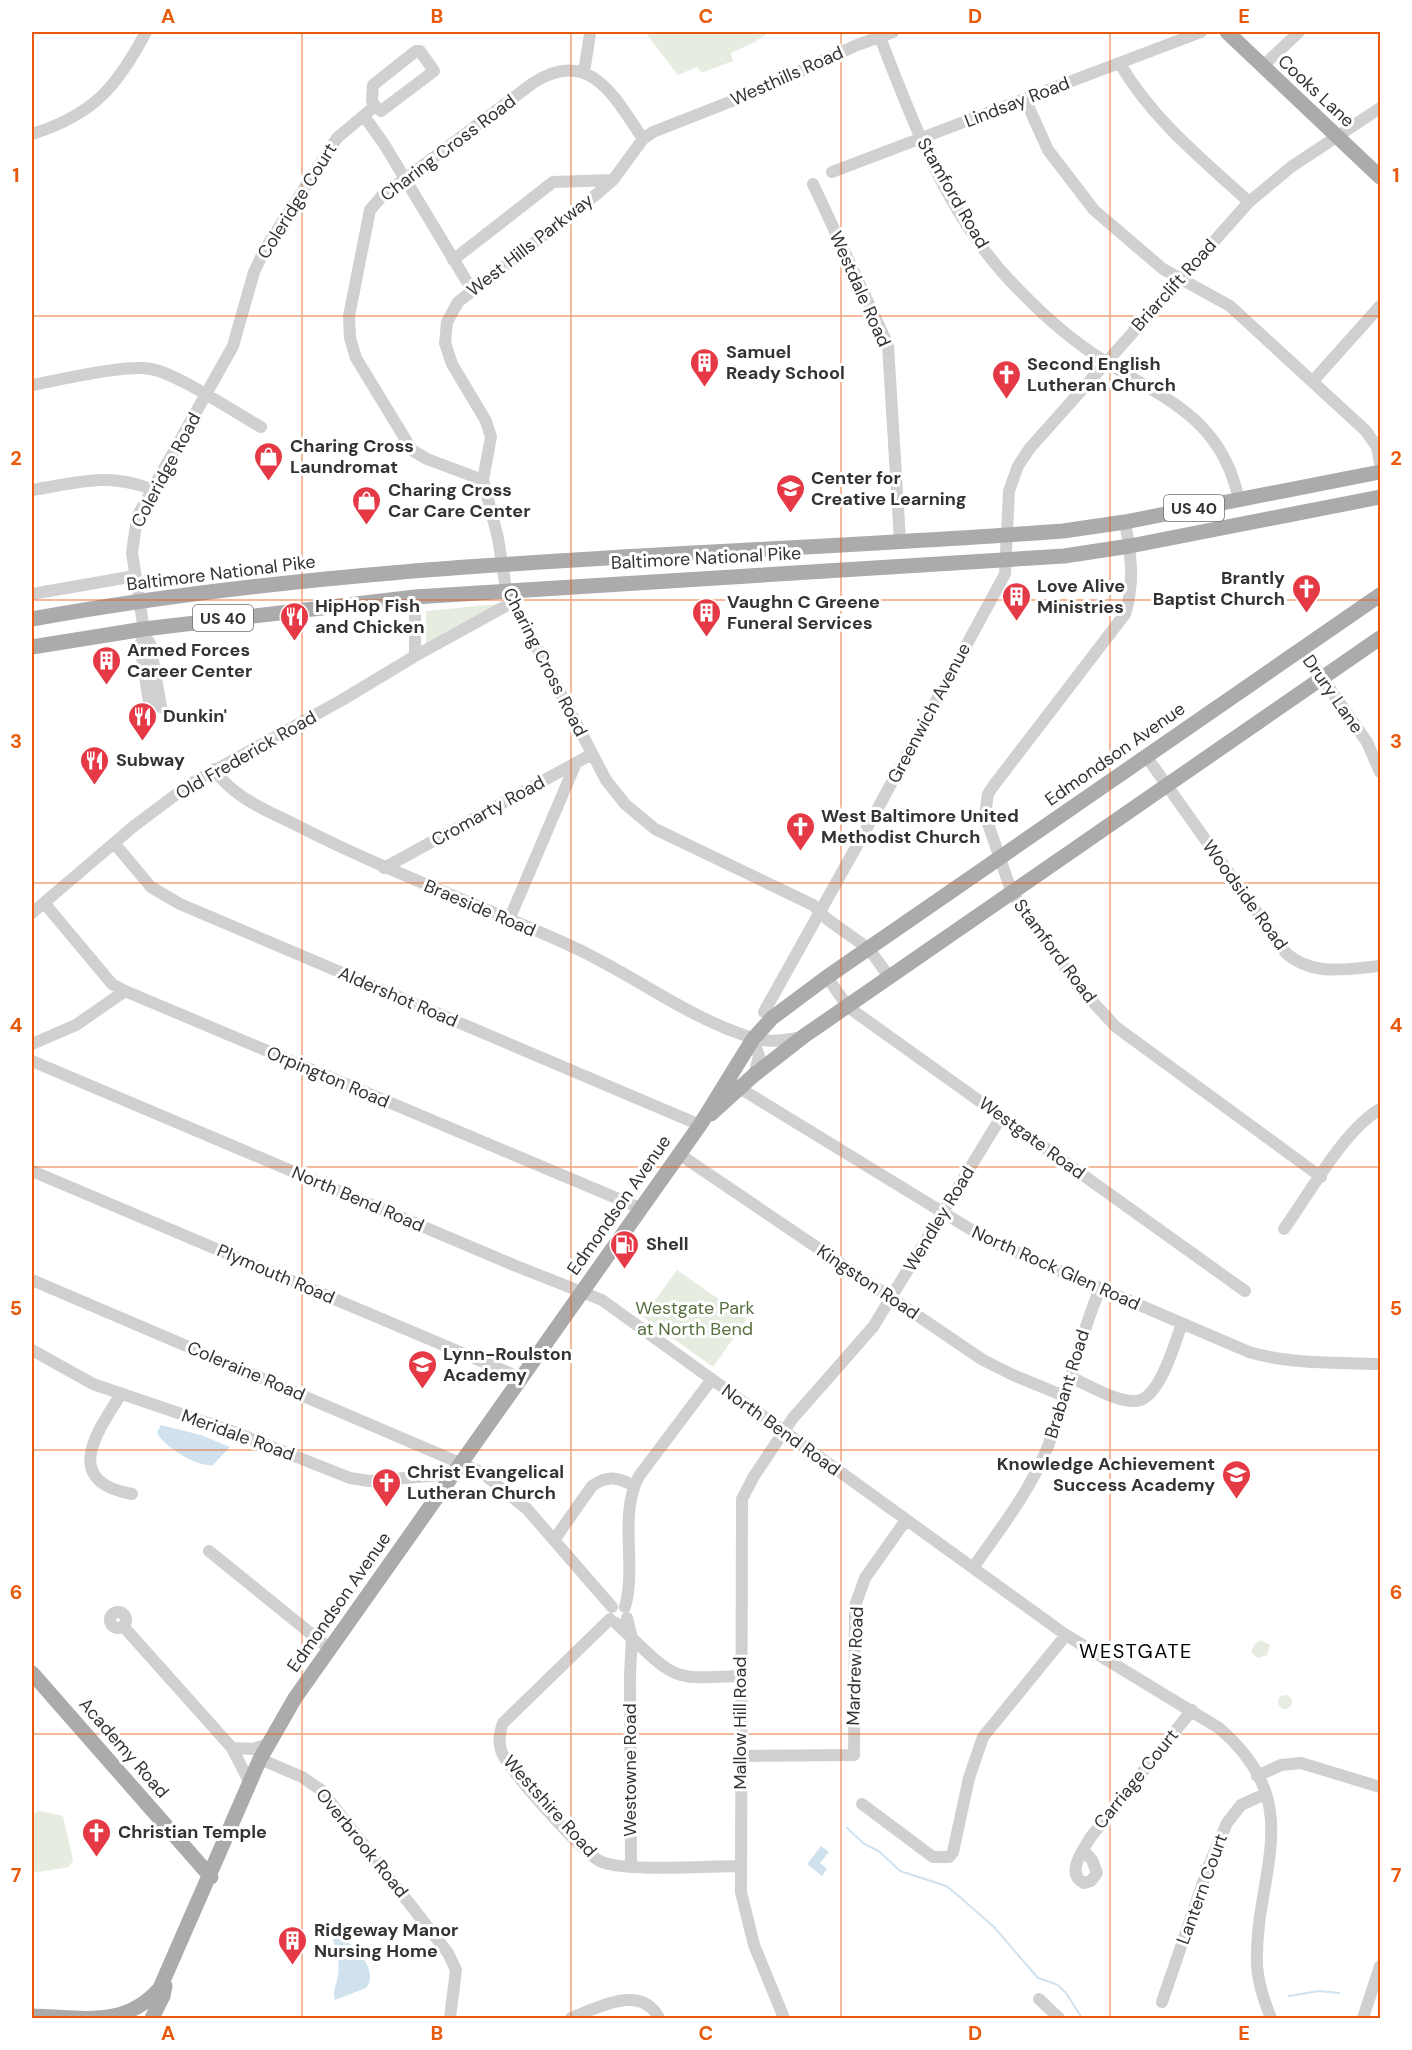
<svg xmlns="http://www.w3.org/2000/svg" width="1412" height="2050" viewBox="0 0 1412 2050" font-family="'DM Sans',sans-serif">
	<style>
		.green { fill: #e6ecdf }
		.water { fill: #cfe2ee }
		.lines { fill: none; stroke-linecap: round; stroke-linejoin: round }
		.stream { stroke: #cfe2ee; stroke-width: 2 }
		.minor { stroke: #d0d0d0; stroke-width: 12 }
		.major { stroke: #ababab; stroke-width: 15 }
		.grid { fill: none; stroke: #e8590c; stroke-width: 1.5; stroke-opacity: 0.55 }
		.labels { text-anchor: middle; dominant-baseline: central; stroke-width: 6; stroke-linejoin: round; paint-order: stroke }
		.shield { fill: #fff; stroke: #707070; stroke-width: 1.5 }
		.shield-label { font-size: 16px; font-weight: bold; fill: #333 }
		.street-label { font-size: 18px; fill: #333; stroke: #fff }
		.poi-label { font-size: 18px; font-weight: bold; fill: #333; stroke: #fff; text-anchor: start }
		.park-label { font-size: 18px; fill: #56703f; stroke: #fff }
		.neighbourhood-label { font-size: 20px; letter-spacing: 1.5px; fill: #000; stroke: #fff }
		.neatline { fill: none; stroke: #e8590c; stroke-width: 2 }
		.grid-label { font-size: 20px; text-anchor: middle; font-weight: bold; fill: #e8590c }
	</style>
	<rect width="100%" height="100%" fill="#fff"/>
	<!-- green -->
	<path class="green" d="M645 32H769L755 42 731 53 733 61 701 73 697 67 678 75Z
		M498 604 426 646V611Z
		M677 1270 747 1319 713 1367 643 1317Z
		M1261 1640 1270 1645 1267 1655 1258 1658 1251 1652 1255 1644Z
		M1278 1702a7 7 0 1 1 14 0a7 7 0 1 1-14 0Z
		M40 1811 63 1816 73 1860 69 1867 32 1873V1814Z"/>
	<!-- water -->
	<path class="water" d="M161 1425 201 1435 230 1447 213 1465C198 1468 161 1445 157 1432Z
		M821 1846 829 1852 820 1863 827 1869 822 1876 807 1864Z
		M336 1935C352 1941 381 1971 366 1988L335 2000C332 1992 337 1984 338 1975 340 1963 337 1951 333 1940Z"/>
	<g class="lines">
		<!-- stream -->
		<path class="stream" d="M847 1828 863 1843 880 1852 900 1871 946 1886 954 1892 994 1927 1038 1978 1058 1985 1066 1993 1082 2018
			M1289 1996 1319 1991 1339 1993"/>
		<!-- minor -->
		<path class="minor" d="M878 32C909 113 944 207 1003 273 1032 305 1068 339 1106 362 1168 401 1222 419 1239 500
			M1120 64C1153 120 1202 159 1249 202
			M1262 67 1299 32
			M584 72 590 34
			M1025 99 1048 150 1094 210 1163 269 1230 306 1366 431 1377 447 1380 463
			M364 116 384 144 472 290
			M32 134C93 115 117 87 146 32
			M832 172 1201 32
			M813 184 888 345 900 541
			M453 260 553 182 613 180
			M1313 381 1380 306
			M32 385C59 380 126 364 151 369 178 374 234 412 261 427
			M483 480 427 459 412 450 356 358 350 338 349 316 370 210 382 196 533 83C590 46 615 98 643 139
			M32 490C77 483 107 472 151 489
			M1125 522C1131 555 1135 582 1125 614L994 785 988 794 985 815 1012 893 1078 986 1116 1027 1321 1177
			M32 594 135 576
			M145 637 132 553 137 517 233 346 254 272 265 249 337 138 375 106 381 111 434 71 420 51H416L373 85 372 101 375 106
			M145 637 140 644 151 715
			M145 637 150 643 161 707
			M1302 649 1367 742 1380 772
			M415 656 513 602
			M1146 756 1286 953C1313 977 1347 969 1380 966
			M214 769C234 799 269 811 300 827 388 872 481 905 571 946 633 974 687 1018 753 1038 770 1043 786 1040 803 1037
			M114 843 151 887 180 904 700 1125
			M384 868 592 754
			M45 904 112 984 125 991 640 1208
			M32 913 134 826 190 784 342 700 415 656V597
			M509 920 576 763
			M827 977 848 1007 1245 1291
			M890 978 869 949 827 919 813 905 655 829 625 804 606 780 506 589 498 538 483 480 491 437 486 421 452 364 445 343 447 322 458 302 598 193 613 180 643 139 653 132 755 92 857 45 893 32
			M764 1012 879 806 1005 574 1009 491 1018 466 1030 448 1249 202 1291 167 1380 108
			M753 1039 759 1056 754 1075
			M32 1044 76 1025 125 991
			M32 1061 516 1266 602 1300 1066 1635 1219 1728C1310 1806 1254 1872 1257 1965 1258 1983 1264 2001 1271 2018
			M733 1084 988 1240 1249 1352C1293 1365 1336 1362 1380 1364
			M679 1154 983 1360 1013 1375 1064 1396
			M32 1171 521 1378
			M1284 1229C1310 1193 1343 1131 1380 1109
			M32 1280 481 1472 527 1509 612 1607
			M32 1350 93 1384 234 1432 350 1478 369 1481 453 1474
			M1070 1377C1089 1385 1115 1402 1136 1401 1160 1399 1174 1344 1182 1324
			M121 1394C97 1432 61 1481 132 1494
			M554 1540 592 1486C607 1475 618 1477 634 1486
			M209 1551 330 1649
			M973 1568C999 1530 1028 1494 1046 1451 1068 1399 1077 1342 1100 1289
			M625 1607C637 1565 618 1515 639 1476L712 1379
			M110 1620a8 8 0 1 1 16 0a8 8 0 1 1-16 0Z
			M627 1618 632 1638 630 1674 631 1866
			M610 1619 503 1723C500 1731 498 1740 501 1750 504 1765 586 1857 602 1862 628 1872 708 1866 740 1866
			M616 1623C621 1629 627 1633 633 1639 678 1683 678 1678 740 1676
			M123 1626 232 1748 250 1783
			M232 1748 253 1749 268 1744
			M740 1756 854 1755 855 1606 865 1578 906 1520
			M260 1759 302 1777 321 1790 448 1953 456 1970 450 2018
			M1257 1776 1281 1765 1301 1763 1380 1787
			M862 1804 933 1857H949L953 1852 969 1778 983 1737 1066 1635
			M1083 1850 1092 1860 1097 1873 1091 1881 1084 1883C1065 1874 1083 1850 1090 1838L1192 1710
			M1039 1999 1059 2018
			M1162 2002 1209 1865 1227 1823 1241 1805 1265 1794
			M571 2018C597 2008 641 1983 659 2018
			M784 2018 754 1945 741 1892 742 1499 754 1476 793 1418 873 1327 1001 1117
			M1363 2018 1380 1966"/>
		<!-- major -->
		<path class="major" d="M1227 32 1380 177
			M32 619C373 557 718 557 1063 531L1125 522 1380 472
			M32 647 144 629 415 597 1064 556 1130 546 1380 497
			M711 1114 754 1075 804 1036 1380 638
			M32 1673 211 1877
			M32 2016C81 2017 125 2029 160 1988L260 1759 295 1698 700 1125 753 1039 772 1018 827 977 1380 595
			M152 2018 163 1996 165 1986"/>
	</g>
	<!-- grid -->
	<path class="grid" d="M302 32V2018M571 32V2018M841 32V2018M1110 32V2018M32 316H1380M32 600H1380M32 883H1380M32 1167H1380M32 1450H1380M32 1734H1380"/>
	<!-- icons -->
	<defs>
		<symbol id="building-pin" viewBox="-11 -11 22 30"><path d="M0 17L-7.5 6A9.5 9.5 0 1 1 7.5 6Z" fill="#e63946" stroke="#fff"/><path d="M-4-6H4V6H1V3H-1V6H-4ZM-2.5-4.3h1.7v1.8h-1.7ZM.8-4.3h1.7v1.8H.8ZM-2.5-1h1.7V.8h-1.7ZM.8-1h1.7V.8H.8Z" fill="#fff"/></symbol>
		<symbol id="church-pin" viewBox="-11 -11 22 30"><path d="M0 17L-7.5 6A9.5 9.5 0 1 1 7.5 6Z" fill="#e63946" stroke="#fff"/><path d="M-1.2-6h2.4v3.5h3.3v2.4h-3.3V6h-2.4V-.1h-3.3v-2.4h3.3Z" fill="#fff"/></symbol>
		<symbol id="shop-pin" viewBox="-11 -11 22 30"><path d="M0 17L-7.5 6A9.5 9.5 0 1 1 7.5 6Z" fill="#e63946" stroke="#fff"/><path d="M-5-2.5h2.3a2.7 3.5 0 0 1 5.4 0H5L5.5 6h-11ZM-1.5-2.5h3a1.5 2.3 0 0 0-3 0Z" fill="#fff"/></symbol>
		<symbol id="school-pin" viewBox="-11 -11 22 30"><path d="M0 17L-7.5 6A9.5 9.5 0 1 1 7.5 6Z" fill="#e63946" stroke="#fff"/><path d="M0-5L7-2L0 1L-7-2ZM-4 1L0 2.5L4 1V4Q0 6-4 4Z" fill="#fff"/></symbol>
		<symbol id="restaurant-pin" viewBox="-11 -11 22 30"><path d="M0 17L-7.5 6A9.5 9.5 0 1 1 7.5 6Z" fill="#e63946" stroke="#fff"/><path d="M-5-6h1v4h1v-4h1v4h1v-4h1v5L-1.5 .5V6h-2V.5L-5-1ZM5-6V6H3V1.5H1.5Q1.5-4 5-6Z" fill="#fff"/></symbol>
		<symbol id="fuel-pin" viewBox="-11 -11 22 30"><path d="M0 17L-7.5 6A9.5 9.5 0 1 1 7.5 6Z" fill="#e63946" stroke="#fff"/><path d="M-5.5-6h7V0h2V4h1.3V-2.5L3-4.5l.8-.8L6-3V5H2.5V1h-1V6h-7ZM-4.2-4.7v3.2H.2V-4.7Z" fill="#fff"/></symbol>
	</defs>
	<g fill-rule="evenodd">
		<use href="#building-pin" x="688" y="346" width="33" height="45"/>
		<use href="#church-pin" x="990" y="358" width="33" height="45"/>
		<use href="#shop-pin" x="252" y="440" width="33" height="45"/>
		<use href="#school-pin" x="774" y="472" width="33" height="45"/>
		<use href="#shop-pin" x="350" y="484" width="33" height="45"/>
		<use href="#church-pin" x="1290" y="572" width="33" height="45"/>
		<use href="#building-pin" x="1000" y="580" width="33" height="45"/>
		<use href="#building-pin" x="690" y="596" width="33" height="45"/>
		<use href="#restaurant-pin" x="278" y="600" width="33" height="45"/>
		<use href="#building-pin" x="90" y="644" width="33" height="45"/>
		<use href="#restaurant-pin" x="126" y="700" width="33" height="45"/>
		<use href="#restaurant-pin" x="78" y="744" width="33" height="45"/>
		<use href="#church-pin" x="784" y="810" width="33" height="45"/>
		<use href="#fuel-pin" x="608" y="1228" width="33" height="45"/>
		<use href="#school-pin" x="406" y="1348" width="33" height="45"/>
		<use href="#school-pin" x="1220" y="1458" width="33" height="45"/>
		<use href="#church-pin" x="370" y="1466" width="33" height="45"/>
		<use href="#church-pin" x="80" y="1816" width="33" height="45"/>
		<use href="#building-pin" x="276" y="1924" width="33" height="45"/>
	</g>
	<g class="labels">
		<!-- shield labels -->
		<g class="shield">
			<rect x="1164" y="495" width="60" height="26" rx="4.5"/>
			<rect x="193" y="605" width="60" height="26" rx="4.5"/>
		</g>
		<g class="shield-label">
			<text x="1194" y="508">US 40</text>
			<text x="223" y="618">US 40</text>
		</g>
		<!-- street labels -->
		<g class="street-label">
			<text transform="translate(787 76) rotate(-24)">Westhills Road</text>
			<text transform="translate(1316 91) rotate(43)">Cooks Lane</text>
			<text transform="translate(1017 102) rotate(-21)">Lindsay Road</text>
			<text transform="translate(448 148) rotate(-37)">Charing Cross Road</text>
			<text transform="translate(953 193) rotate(60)">Stamford Road</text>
			<text transform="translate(297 201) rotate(-58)">Coleridge Court</text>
			<text transform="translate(530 245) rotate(-38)">West Hills Parkway</text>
			<text transform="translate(1174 285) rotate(-48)">Briarclift Road</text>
			<text transform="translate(860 289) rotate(66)">Westdale Road</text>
			<text transform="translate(166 470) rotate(-62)">Coleridge Road</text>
			<text transform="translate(706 558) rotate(-3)">Baltimore National Pike</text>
			<text transform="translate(221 573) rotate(-7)">Baltimore National Pike</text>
			<text transform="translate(545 662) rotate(63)">Charing Cross Road</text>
			<text transform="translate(1333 694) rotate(55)">Drury Lane</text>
			<text transform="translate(929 713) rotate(-62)">Greenwich Avenue</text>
			<text transform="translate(1115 754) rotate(-35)">Edmondson Avenue</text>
			<text transform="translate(246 755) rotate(-30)">Old Frederick Road</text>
			<text transform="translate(488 811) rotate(-29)">Cromarty Road</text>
			<text transform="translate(1245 895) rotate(54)">Woodside Road</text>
			<text transform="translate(480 908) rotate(23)">Braeside Road</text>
			<text transform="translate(1055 951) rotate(53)">Stamford Road</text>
			<text transform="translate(398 997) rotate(23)">Aldershot Road</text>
			<text transform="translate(328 1077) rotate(23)">Orpington Road</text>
			<text transform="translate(1032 1138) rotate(36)">Westgate Road</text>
			<text transform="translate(358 1199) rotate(23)">North Bend Road</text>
			<text transform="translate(619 1205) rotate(-55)">Edmondson Avenue</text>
			<text transform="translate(939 1219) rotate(-59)">Wendley Road</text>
			<text transform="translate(1056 1268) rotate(24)">North Rock Glen Road</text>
			<text transform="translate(276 1274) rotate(23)">Plymouth Road</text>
			<text transform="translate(868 1282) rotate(34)">Kingston Road</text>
			<text transform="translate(246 1371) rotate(23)">Coleraine Road</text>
			<text transform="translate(1067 1384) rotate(-73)">Brabant Road</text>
			<text transform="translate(781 1430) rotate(36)">North Bend Road</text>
			<text transform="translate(238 1435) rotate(20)">Meridale Road</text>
			<text transform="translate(339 1602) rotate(-55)">Edmondson Avenue</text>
			<text transform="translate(855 1666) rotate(-88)">Mardrew Road</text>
			<text transform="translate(740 1723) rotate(-90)">Mallow Hill Road</text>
			<text transform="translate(124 1748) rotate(49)">Academy Road</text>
			<text transform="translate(630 1770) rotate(-90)">Westowne Road</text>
			<text transform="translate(1136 1779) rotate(-51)">Carriage Court</text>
			<text transform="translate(550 1806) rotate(48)">Westshire Road</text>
			<text transform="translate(362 1843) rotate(51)">Overbrook Road</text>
			<text transform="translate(1202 1889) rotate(-70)">Lantern Court</text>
		</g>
		<!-- poi labels -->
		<g class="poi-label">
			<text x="726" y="352">Samuel<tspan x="726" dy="21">Ready School</tspan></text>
			<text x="1027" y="364">Second English<tspan x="1027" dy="21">Lutheran Church</tspan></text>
			<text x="290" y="446">Charing Cross<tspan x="290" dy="21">Laundromat</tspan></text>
			<text x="811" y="478">Center for<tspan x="811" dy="21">Creative Learning</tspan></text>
			<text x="388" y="490">Charing Cross<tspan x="388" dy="21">Car Care Center</tspan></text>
			<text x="1285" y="578" text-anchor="end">Brantly<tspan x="1285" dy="21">Baptist Church</tspan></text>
			<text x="1037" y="586">Love Alive<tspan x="1037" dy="21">Ministries</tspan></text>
			<text x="727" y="602">Vaughn C Greene<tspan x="727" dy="21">Funeral Services</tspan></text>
			<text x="315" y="606">HipHop Fish<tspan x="315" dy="21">and Chicken</tspan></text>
			<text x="127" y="650">Armed Forces<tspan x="127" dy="21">Career Center</tspan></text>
			<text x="163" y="716">Dunkin'</text>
			<text x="116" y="760">Subway</text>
			<text x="821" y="816">West Baltimore United<tspan x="821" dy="21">Methodist Church</tspan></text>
			<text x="646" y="1244">Shell</text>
			<text x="443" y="1354">Lynn-Roulston<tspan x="443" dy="21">Academy</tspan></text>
			<text x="1215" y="1464" text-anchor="end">Knowledge Achievement<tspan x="1215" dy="21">Success Academy</tspan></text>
			<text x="407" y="1472">Christ Evangelical<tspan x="407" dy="21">Lutheran Church</tspan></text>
			<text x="118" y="1832">Christian Temple</text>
			<text x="314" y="1930">Ridgeway Manor<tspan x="314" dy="21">Nursing Home</tspan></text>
		</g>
		<!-- park labels -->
		<g class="park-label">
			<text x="695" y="1308">Westgate Park<tspan x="695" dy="21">at North Bend</tspan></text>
		</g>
		<!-- neighbourhood labels -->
		<g class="neighbourhood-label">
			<text x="1136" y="1651">WESTGATE</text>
		</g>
	</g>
	<!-- border -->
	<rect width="1412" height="2050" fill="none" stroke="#ffffff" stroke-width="66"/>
	<rect x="33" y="33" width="1346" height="1984" class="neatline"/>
	<g class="grid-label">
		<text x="168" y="23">A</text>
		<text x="437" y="23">B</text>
		<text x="706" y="23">C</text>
		<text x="975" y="23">D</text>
		<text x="1244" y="23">E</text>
		<text x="16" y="182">1</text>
		<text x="1396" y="182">1</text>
		<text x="16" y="465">2</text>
		<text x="1396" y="465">2</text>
		<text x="16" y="748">3</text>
		<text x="1396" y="748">3</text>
		<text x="16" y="1032">4</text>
		<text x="1396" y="1032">4</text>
		<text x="16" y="1315">5</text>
		<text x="1396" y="1315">5</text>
		<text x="16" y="1599">6</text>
		<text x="1396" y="1599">6</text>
		<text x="16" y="1882">7</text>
		<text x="1396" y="1882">7</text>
		<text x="168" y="2040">A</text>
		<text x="437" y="2040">B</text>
		<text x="706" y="2040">C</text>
		<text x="975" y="2040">D</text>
		<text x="1244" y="2040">E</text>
	</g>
</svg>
